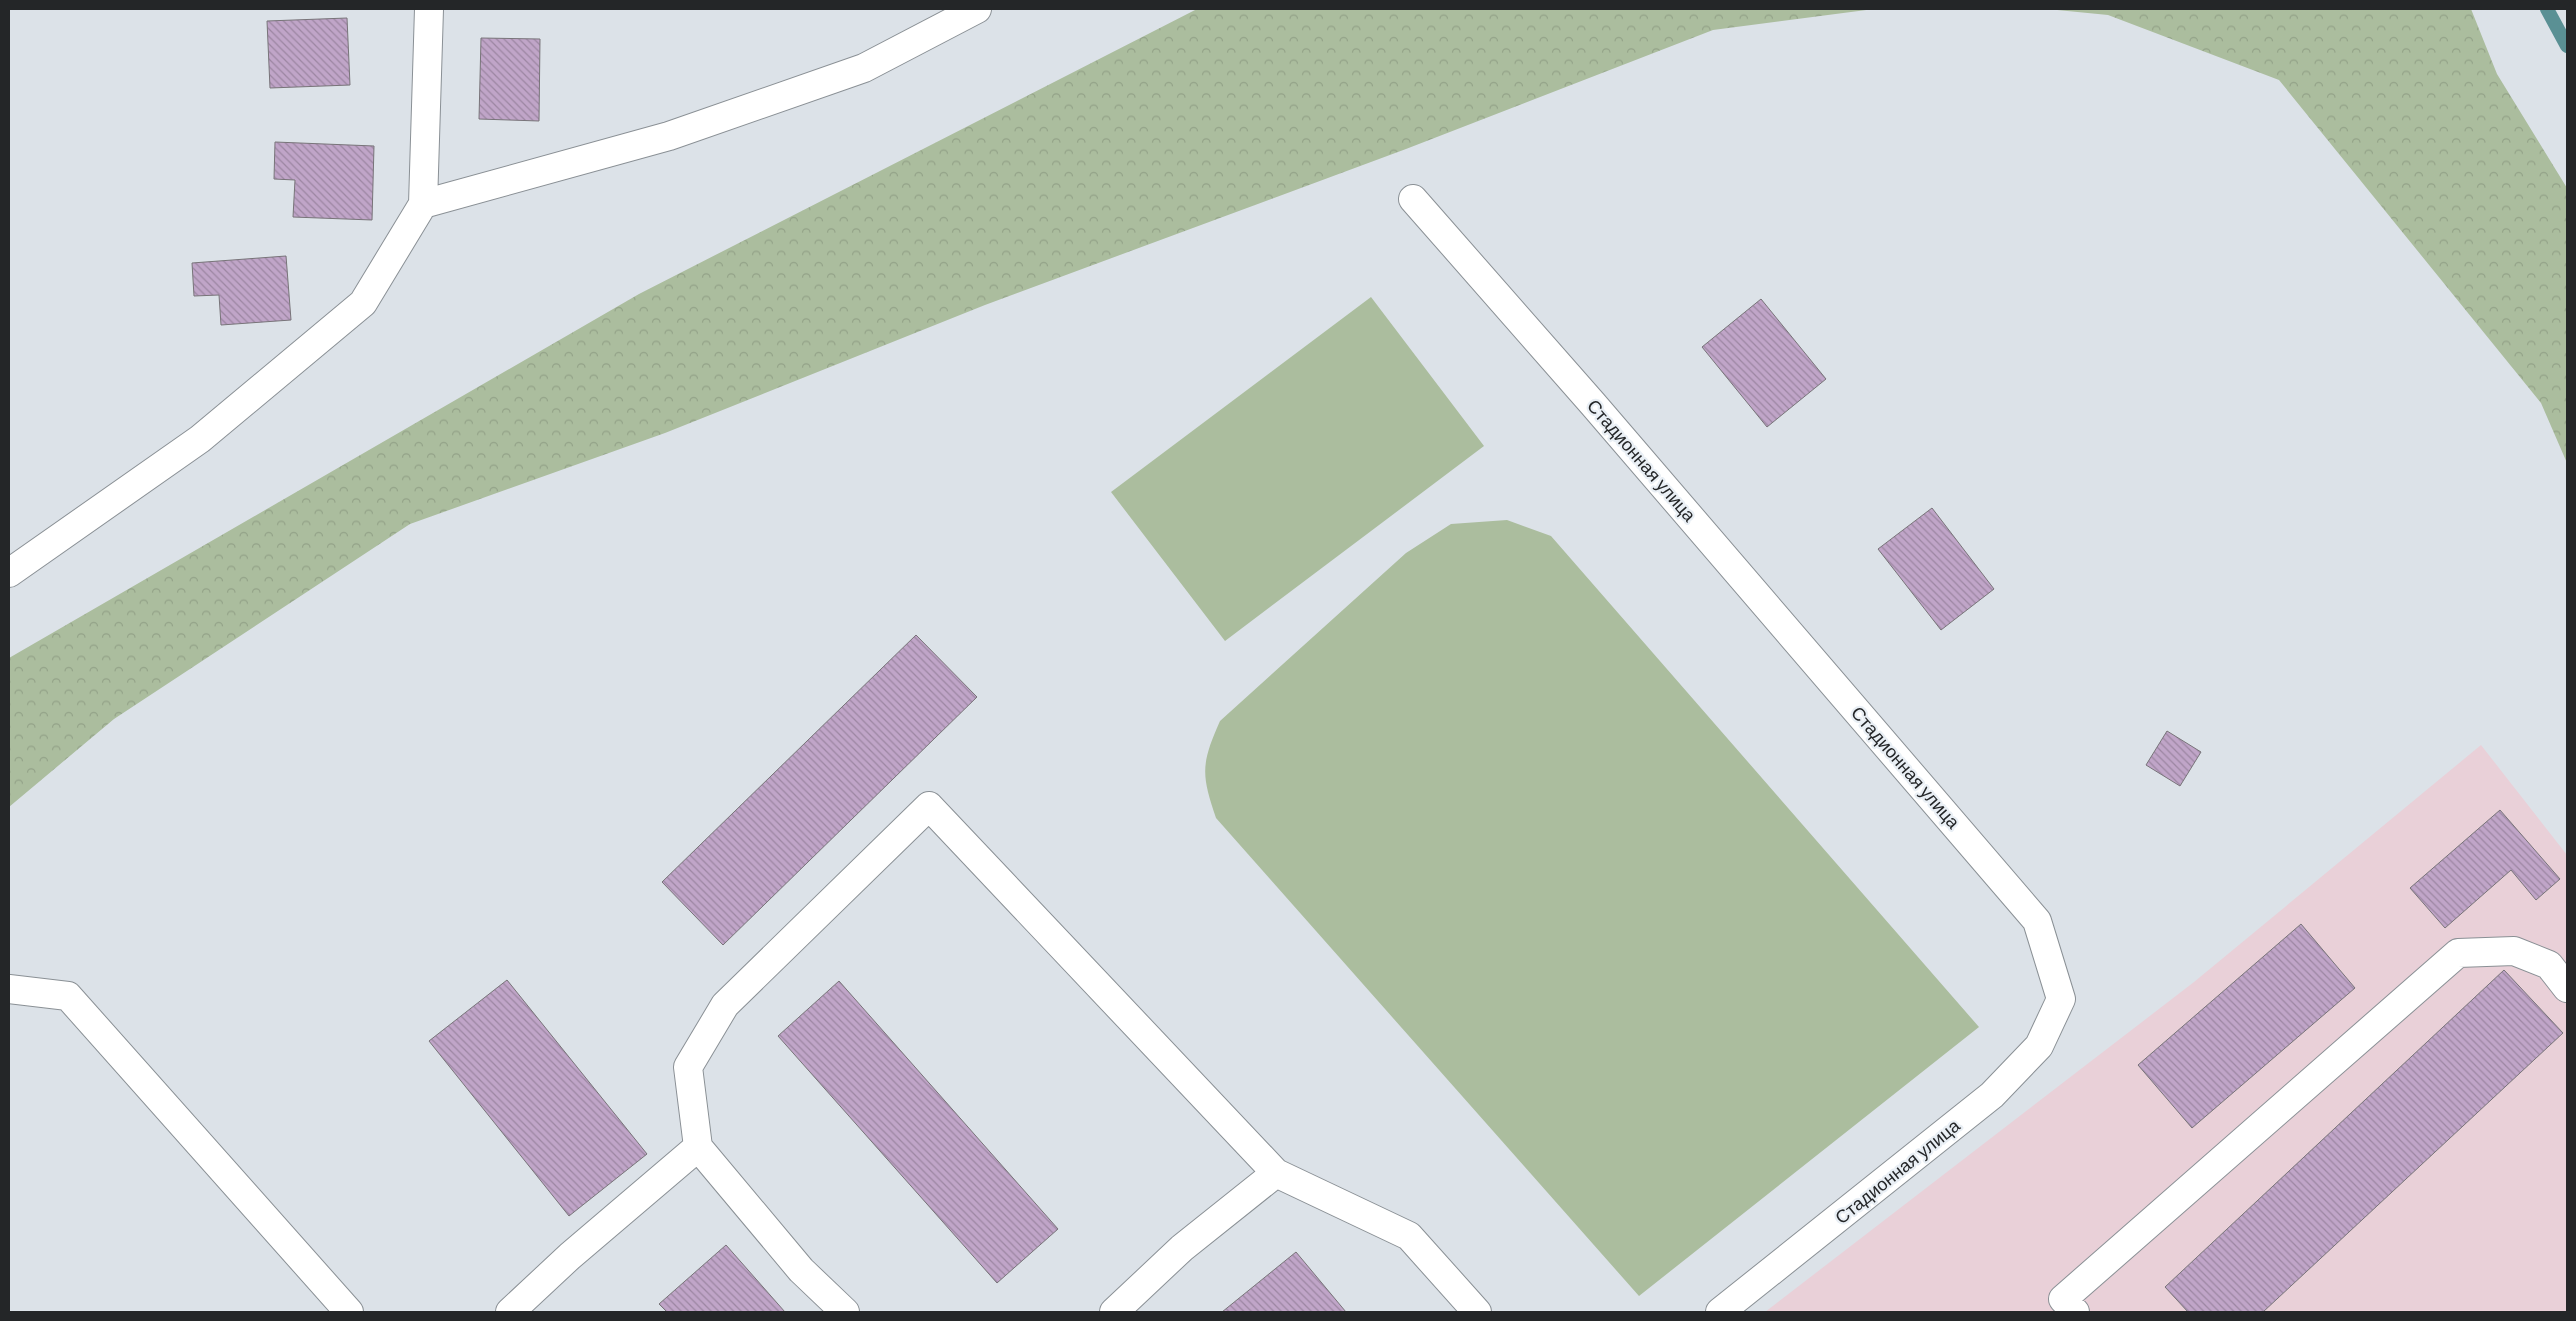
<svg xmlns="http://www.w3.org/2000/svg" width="2576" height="1321" viewBox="0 0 2576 1321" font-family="Barlow,sans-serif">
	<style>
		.medical { fill: #e9d0d8 }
		.green { fill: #abbd9e }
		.forest { fill: url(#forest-crowns) }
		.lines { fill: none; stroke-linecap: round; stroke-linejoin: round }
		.stream { stroke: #5a9094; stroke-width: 14 }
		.building { fill: url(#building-back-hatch); stroke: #787479 }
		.minor-casing { stroke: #8a9095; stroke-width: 30 }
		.minor { stroke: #fff; stroke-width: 28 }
		.labels { text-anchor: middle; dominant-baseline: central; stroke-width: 4.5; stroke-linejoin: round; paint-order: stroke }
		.street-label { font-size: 18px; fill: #242628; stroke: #e9eff5 }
	</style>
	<defs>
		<pattern id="forest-crowns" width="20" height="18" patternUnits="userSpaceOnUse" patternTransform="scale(1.25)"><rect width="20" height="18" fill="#abbd9e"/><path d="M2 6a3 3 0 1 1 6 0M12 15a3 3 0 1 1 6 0" fill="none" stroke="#93a288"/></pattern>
		<pattern id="building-back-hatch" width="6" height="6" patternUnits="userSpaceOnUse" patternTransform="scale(1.25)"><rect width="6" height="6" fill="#c0a5c8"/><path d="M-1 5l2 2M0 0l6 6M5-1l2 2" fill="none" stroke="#9c86a2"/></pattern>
	</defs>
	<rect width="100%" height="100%" fill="#dce2e8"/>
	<!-- medical -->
	<path class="medical" d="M2481 745 2567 855V1312H1765L2194 982Z"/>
	<!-- green -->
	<path class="green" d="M1371 297 1484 446 1225 641 1111 492Z
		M1507 520 1551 536 1979 1027 1639 1296 1216 818C1201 774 1201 764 1220 721L1406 553 1451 524Z"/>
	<!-- forest -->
	<path class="forest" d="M1197 9H1874L1713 30 1406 149 985 305 665 433 410 524 114 719 9 807V658L639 294Z
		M2047 9H2471L2497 74 2567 188V463L2541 403 2279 80 2108 15Z"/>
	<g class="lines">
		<!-- stream -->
		<path class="stream" d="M2547 9 2567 46"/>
	</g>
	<!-- building -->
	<path class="building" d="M347 18 350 85 270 88 267 21Z
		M481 38 540 39 539 121 479 119Z
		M275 142 374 146 372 220 293 217 295 180 274 179Z
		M286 256 291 320 221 325 219 295 194 296 192 263Z
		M1761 299 1826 379 1767 427 1702 347Z
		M1932 508 1994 589 1941 630 1878 549Z
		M916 635 977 697 723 945 662 882Z
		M2167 731 2201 752 2180 786 2146 765Z
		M2500 810 2560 879 2536 900 2511 870 2445 928 2410 888Z
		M2301 924 2355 988 2192 1128 2138 1065Z
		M2504 970 2563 1033 2263 1312H2188L2165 1287Z
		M507 980 647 1154 569 1216 429 1041Z
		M839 981 1058 1229 997 1283 778 1036Z
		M726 1245 785 1312H667L659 1304Z
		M1296 1252 1346 1312H1222Z"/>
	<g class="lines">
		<defs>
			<path id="minor" d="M1413 199 1593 404 2037 921 2061 999 2039 1046 1992 1095 1720 1312
				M423 204 669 136 864 68 977 9
				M9 573 200 439 363 303 423 204 429 9
				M9 989 68 996 349 1312
				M698 1147 801 1270 845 1312
				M510 1312 570 1256 698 1147 688 1067 725 1005 929 806 1276 1173 1409 1236 1477 1312
				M1114 1312 1182 1248 1276 1173
				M2075 1312 2063 1299 2458 953 2514 951 2549 965 2567 988"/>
		</defs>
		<!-- minor casing -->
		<use href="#minor" class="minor-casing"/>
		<!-- minor -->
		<use href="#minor" class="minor"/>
	</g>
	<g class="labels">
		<!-- street labels -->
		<g class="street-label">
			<text transform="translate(1642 460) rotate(49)">Стадионная улица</text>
			<text transform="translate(1906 767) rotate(49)">Стадионная улица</text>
			<text transform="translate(1897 1171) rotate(-39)">Стадионная улица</text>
		</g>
	</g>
	<!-- border -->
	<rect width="2576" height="1321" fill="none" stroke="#242628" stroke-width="20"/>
</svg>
